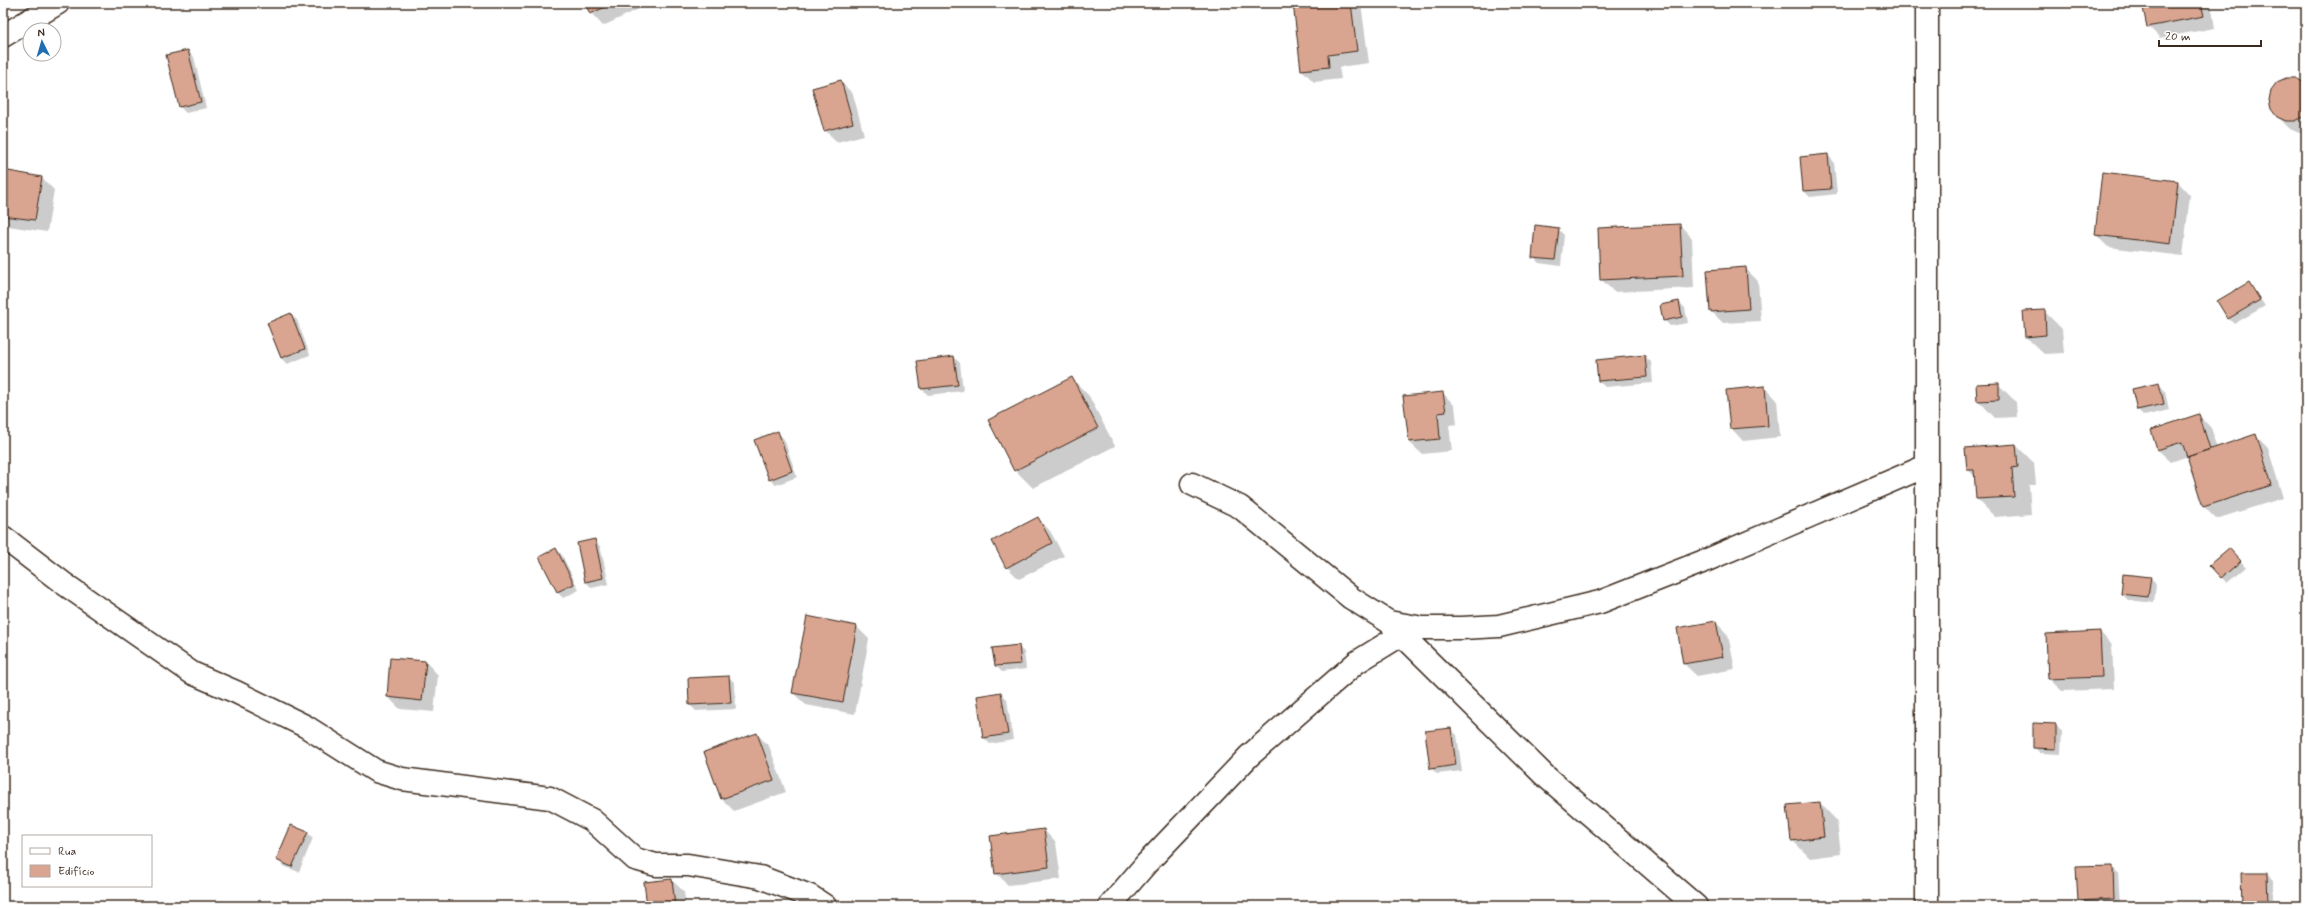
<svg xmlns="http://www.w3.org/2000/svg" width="2309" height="909" viewBox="0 0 2309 909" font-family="Mynerve,sans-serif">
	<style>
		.shadow { fill: #0003 }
		.building { fill: #daa590; stroke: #3b2a1e }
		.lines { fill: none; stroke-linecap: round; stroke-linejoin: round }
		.minor-casing { stroke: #3b2a1e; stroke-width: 25 }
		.minor { stroke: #fff; stroke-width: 22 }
	</style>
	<rect width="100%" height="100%" fill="#fff"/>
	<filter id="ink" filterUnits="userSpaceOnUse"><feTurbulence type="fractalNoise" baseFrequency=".025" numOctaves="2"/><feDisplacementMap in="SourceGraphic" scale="8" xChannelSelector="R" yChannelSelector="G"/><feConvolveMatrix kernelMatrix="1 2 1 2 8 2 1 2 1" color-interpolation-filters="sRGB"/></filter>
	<g filter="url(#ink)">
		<!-- shadow -->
		<path class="shadow" d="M586 3H639L641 8 603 26 591 13Z
			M1294 3H1361L1369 63 1339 67 1341 79 1314 82 1302 70Z
			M2143 3H2211L2215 28 2160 38 2148 26Z
			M188 51 194 57 206 108 186 113 180 107 168 56Z
			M841 82 853 94 864 135 837 142 825 130Z
			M2306 85V133H2299L2290 129 2277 116Z
			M1828 155 1834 162 1837 194 1810 197 1804 191Z
			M3 171 42 178 54 190 47 232 8 226 3 221Z
			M2178 182 2190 195 2183 256 2108 247 2096 235Z
			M1680 225 1692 238 1694 288 1614 292 1601 279Z
			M1558 229 1564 235 1561 266 1539 263 1533 257Z
			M1745 268 1758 281 1761 321 1723 323 1711 311Z
			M2249 283 2265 306 2234 324 2228 318Z
			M1679 302 1685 308 1688 323 1670 326 1664 320Z
			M2044 311 2062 329 2064 353 2044 354 2026 337Z
			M291 314 297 320 310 355 287 364 281 358Z
			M1645 356 1651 362 1653 383 1605 387 1599 381Z
			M954 357 960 363 963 391 928 395 922 389Z
			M1072 378 1089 396 1115 446 1033 488 1015 470Z
			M1998 384 2016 402 2017 417 1995 418 1978 400Z
			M2159 384 2165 391 2169 410 2144 416 2138 410Z
			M1765 387 1777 400 1780 437 1743 441 1731 428Z
			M1443 393 1455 406 1457 424 1449 425 1452 451 1422 454 1409 442Z
			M2199 415 2211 428 2218 448 2255 435 2268 448 2283 498 2216 519 2204 507 2188 456 2171 462 2158 450 2152 430Z
			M778 433 784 439 797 477 776 485 769 479Z
			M2016 445 2034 463 2036 485H2029L2031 514 1995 517 1977 499 1976 477 1968 470Z
			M1038 518 1050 531 1064 556 1019 579 1007 567Z
			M594 540 600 546 609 584 592 588 586 582Z
			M556 549 562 555 579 590 563 598 557 592 540 557Z
			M2235 555 2246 567 2227 583 2221 577Z
			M2150 578 2156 584 2154 603 2128 600 2122 594Z
			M808 617 857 627 869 639 855 714 806 705 793 693Z
			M1716 622 1728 635 1735 669 1697 676 1684 664 1678 629Z
			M2100 632 2112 645 2114 689 2062 691 2049 679Z
			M1018 646 1024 652 1026 669 1002 672 996 666 994 649Z
			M391 659 426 662 438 675 434 712 400 709 388 697Z
			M729 677 735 683 736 709 696 711 690 705Z
			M1001 693 1007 699 1013 740 990 744 984 738Z
			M2034 725H2056L2062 731 2061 754 2040 753 2034 747Z
			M1450 729 1457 735 1462 771 1437 774 1431 768Z
			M757 734 769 746 786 792 734 811 722 799 705 752Z
			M1820 803 1837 821 1841 854 1810 858 1792 840Z
			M1044 830 1056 843 1061 879 1008 885 996 873Z
			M307 832 313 838 299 872 283 866 277 859Z
			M2112 867 2118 873 2120 905 2084 906 2078 900Z
			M2267 874 2273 880V906H2243Z
			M672 880 684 892 686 906H648Z"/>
		<!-- building -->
		<path class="building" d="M585 3H614L590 14Z
			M1293 3H1351L1357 51 1328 55 1329 67 1301 70Z
			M2142 3H2201L2204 16 2147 27Z
			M188 50 201 102 179 107 166 55Z
			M2286 78H2296L2306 84V116L2295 121H2286L2277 117 2271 109 2269 100 2271 90 2277 82Z
			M841 80 853 123 824 131 812 88Z
			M1828 154 1831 189 1803 191 1800 157Z
			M3 170 42 177 35 220 3 216Z
			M2102 172 2178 181 2171 244 2095 235Z
			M1680 224 1683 276 1600 280 1598 228Z
			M1535 225 1559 228 1555 260 1532 258Z
			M1746 267 1749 309 1710 312 1707 270Z
			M2249 282 2260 300 2228 319 2217 301Z
			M1679 301 1682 317 1663 321 1660 305Z
			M2045 310 2046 335 2025 337 2023 311Z
			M291 313 305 349 281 358 267 323Z
			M1645 355 1647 377 1598 381 1596 360Z
			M954 356 958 385 921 389 917 361Z
			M1072 377 1098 428 1014 471 988 420Z
			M1999 383V400L1977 401 1976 384Z
			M2159 383 2164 404 2137 410 2132 389Z
			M1765 386 1768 426 1730 429 1726 390Z
			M1443 392 1446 412 1438 413 1440 439 1409 442 1403 396Z
			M2199 414 2210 449 2187 457 2182 442 2157 450 2151 430Z
			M778 431 792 471 769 480 754 440Z
			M2256 434 2272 485 2203 507 2187 457Z
			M2016 444 2018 467 2012 468 2014 497 1976 499 1974 470H1967L1965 448Z
			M1038 517 1052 543 1006 568 992 541Z
			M595 539 603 578 585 582 577 543Z
			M556 548 574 584 557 592 539 557Z
			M2229 548 2241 561 2221 578 2209 565Z
			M2123 574 2151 577 2148 597 2121 594Z
			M807 616 857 626 843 702 792 693Z
			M1716 621 1723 657 1683 664 1677 628Z
			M2100 631 2102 677 2048 679 2046 634Z
			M1019 645 1021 664 995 666 992 648Z
			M390 658 426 661 422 701 387 697Z
			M729 676 731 703 689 705 688 678Z
			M1001 692 1008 734 983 738 977 696Z
			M2033 723 2056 724V749L2033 748Z
			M1451 728 1456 765 1430 769 1425 731Z
			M757 733 774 780 721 799 704 752Z
			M1820 802 1824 837 1791 841 1787 805Z
			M291 825 308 832 292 867 276 860Z
			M1044 829 1049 867 995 874 990 836Z
			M2113 866 2114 899 2078 901 2076 867Z
			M2241 873H2267L2268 906H2242Z
			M672 879 675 906H647L644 882Z"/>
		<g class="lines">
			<defs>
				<path id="minor" d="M3 36 58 3
					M1192 484 1240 507 1351 598 1389 622 1423 628H1462L1499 626 1600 602 1707 560 1926 466
					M3 537 63 583 192 673 236 692 305 726 376 771 402 779 550 798 592 820 635 859 656 865H688L760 877 810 896 825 906
					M1389 622 1544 775 1696 906
					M1110 906 1146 864 1249 756 1357 662 1401 635
					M1927 906V3"/>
			</defs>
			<!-- minor casing -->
			<use href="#minor" class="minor-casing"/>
			<!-- minor -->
			<use href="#minor" class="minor"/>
		</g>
	</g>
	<!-- margin -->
	<rect width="2309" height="909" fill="none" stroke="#fff" stroke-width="16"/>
	<rect x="8" y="8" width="2293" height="893" fill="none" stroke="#3b2a1e" stroke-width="1.5" filter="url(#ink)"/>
	<!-- legend -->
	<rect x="22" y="835" width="130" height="52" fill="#ffffff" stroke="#b1aaa5"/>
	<rect x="30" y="848" width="20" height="6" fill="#ffffff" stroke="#b1aaa5"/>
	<text x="58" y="855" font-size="12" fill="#3b2a1e">Rua</text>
	<rect x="30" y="865" width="20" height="12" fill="#daa590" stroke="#b1aaa5"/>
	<text x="58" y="875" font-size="12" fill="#3b2a1e">Edifício</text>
	<!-- north arrow -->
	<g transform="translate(42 42) rotate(355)"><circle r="19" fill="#ffffff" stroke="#b1aaa5"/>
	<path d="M0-3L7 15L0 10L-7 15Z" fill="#1f6fb2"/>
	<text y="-6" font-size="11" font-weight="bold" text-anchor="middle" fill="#3b2a1e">N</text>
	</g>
	<!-- scale -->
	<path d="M2159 40v6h102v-6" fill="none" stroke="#3b2a1e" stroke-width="2"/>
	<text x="2165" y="40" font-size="12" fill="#3b2a1e" stroke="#ffffff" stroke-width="3" paint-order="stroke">20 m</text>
</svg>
